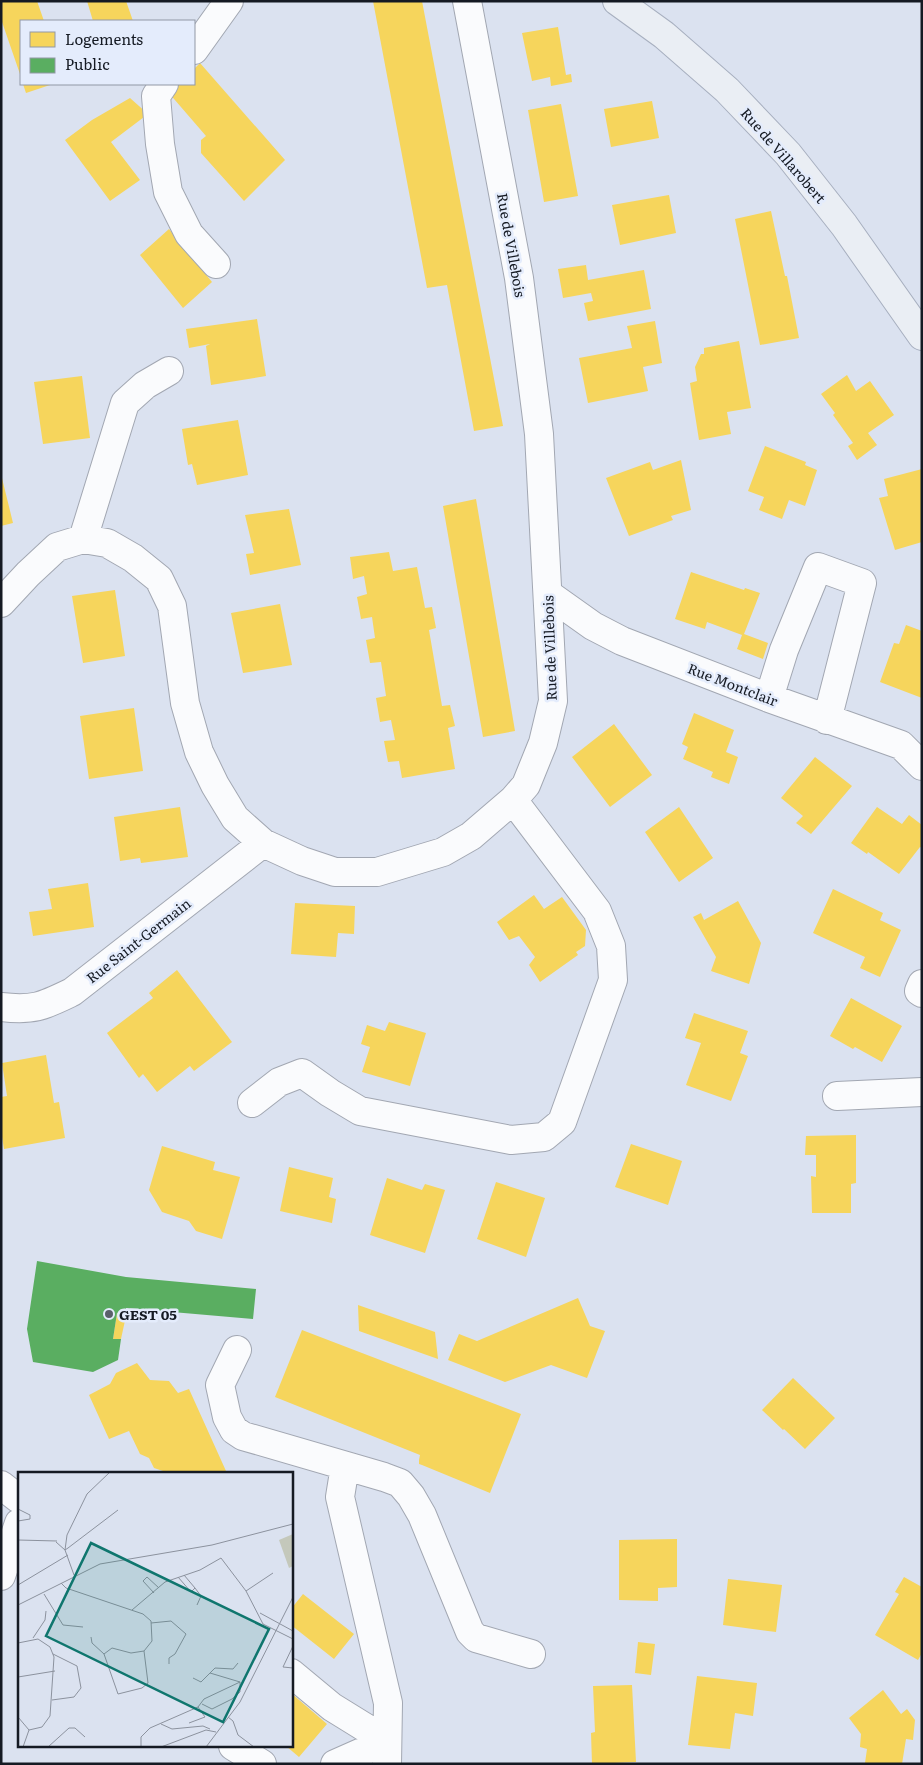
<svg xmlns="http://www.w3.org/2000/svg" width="923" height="1765" viewBox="0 0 923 1765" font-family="Literata,serif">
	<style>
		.homes { fill: #f6d55c }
		.public { fill: #5aae61 }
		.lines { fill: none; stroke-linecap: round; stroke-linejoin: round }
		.minor-casing { stroke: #a2a7b2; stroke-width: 30 }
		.major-casing { stroke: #a7afbf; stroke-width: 30 }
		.minor { stroke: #fafbfd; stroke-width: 28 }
		.major { stroke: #eaeef4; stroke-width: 28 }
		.poi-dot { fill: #5a606b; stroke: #e4ecfc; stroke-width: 2 }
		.labels { text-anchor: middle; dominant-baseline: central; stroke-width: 5; stroke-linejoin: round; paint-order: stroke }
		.street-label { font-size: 14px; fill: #151a23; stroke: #e4ecfc }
		.poi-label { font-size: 14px; font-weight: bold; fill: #151a23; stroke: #e4ecfc; text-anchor: start }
		.inset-road { fill: none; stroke: #8c929e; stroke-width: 1 }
		.view { fill: #0f766e; fill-opacity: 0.15; stroke: #0f766e; stroke-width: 2.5 }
		.inset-edge { fill: none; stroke: #151a23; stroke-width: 2.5 }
	</style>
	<rect width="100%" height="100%" fill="#dbe2f0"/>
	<!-- homes -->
	<path class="homes" d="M1 1H37L44 21H21V77L1 19Z
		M87 1H126L133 21H93Z
		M373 1H422L503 426 474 431 447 285 427 288Z
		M558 27 566 75 571 74 572 82 551 86 550 77 532 81 522 33Z
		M200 63 285 160 244 201 201 153V140L206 136 168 92 178 84H194V69Z
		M23 84H53L26 93Z
		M130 98 148 114 111 142 140 180 110 201 65 140 92 120Z
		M652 101 659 138 611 147 604 109Z
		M561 104 578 196 544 202 528 110Z
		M669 195 676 233 620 245 612 205Z
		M771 211 785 276H787L799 338 760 345 735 219Z
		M169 229 212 282 183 308 140 255Z
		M586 265 588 280 644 270 651 309 588 321 584 303 593 301 591 293 563 298 558 269Z
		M257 319 266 376 211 385 206 346 210 344 189 348 186 329Z
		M655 321 662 363 643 367 648 391 588 403 579 358 632 348 627 326Z
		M739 341 751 408 727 412 731 434 699 440 690 383 697 381 695 367 701 354H704V348Z
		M847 375 856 391 870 381 894 415 868 433 877 445 857 460 848 446 853 443 833 415 835 413 821 394Z
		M82 376 90 438 43 444 34 382Z
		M238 420 248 475 197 485 192 464 188 465 182 429Z
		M765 446 806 462 805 465 817 470 805 506 789 500 782 519 759 510 764 497 748 491Z
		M681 460 691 510 671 516 673 520 629 536 606 478 650 462 653 470Z
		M922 469V542L895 550 879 498 888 496 884 479Z
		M1 474 13 523 1 526Z
		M476 499 515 731 483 737 443 506Z
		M289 509 301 565 250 575 246 554 254 553 245 515Z
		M389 552 393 571 417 567 425 608 432 607 436 628 429 630 442 706 450 705 455 726 448 728 455 769 402 778 399 761 388 762 384 741 395 740 391 720 380 722 376 698 386 696 381 662 370 663 366 640 375 638 372 617 361 619 357 597 367 594 364 576 353 579 350 557Z
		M691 572 744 590 745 588 760 593 744 634 768 643 763 659 737 649 742 635 707 622 705 629 675 619Z
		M115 590 125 656 83 663 72 596Z
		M280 604 292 665 243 673 231 613Z
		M906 625 922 631V698L880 682 894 643 899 644Z
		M134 708 143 771 89 779 80 716Z
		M694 713 734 730 726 752 738 757 729 784 711 777 713 772 683 759 688 747 682 744Z
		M614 724 652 775 610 807 572 757Z
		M815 757 852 786 811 834 796 823 803 816 781 798Z
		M180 807 188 857 141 863 140 858 120 861 114 817Z
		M679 807 713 858 679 882 645 832Z
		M877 807 902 824 909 815 922 825V848L920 847 899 874 868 852 867 854 851 843Z
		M88 883 94 927 33 936 29 912 52 909 48 889Z
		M833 889 883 913 880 920 901 930 880 977 860 968 865 957 813 933Z
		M534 895 544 909 562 897 586 930 585 946 576 952 578 955 540 982 529 965 535 957 519 936 509 940 497 922Z
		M738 901 761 943 749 984 711 971 716 957 693 917 701 913 704 920Z
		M295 903 355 906 354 934 338 933 336 957 291 954Z
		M177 970 232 1042 194 1071 190 1066 157 1092 143 1074 139 1078 107 1033 153 998 149 993Z
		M851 998 902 1026 882 1062 855 1047 853 1049 830 1036Z
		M694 1013 748 1031 740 1053 748 1056 731 1101 686 1085 701 1043 685 1038Z
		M389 1022 426 1033 410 1086 362 1072 370 1047 361 1044 367 1025 385 1031Z
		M46 1055 54 1103 59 1102 65 1138 4 1149 1 1131V1097L7 1096 2 1063Z
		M856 1135V1183L851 1184V1213H812L811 1176 816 1177V1155H805L806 1136Z
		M631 1144 682 1161 668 1205 615 1187Z
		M162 1146 215 1162 213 1170 240 1177 222 1239 196 1231 189 1221 162 1212 149 1190Z
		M289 1167 333 1178 329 1197 336 1199 332 1223 280 1211Z
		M387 1178 422 1190 425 1184 445 1190 425 1253 370 1235Z
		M496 1182 545 1198 526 1257 477 1239Z
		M578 1298 590 1326 605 1331 587 1378 551 1365 505 1382 448 1360 459 1334 477 1341Z
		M358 1305 435 1332 438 1359 359 1331Z
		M117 1313 126 1316 121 1339H113Z
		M302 1330 521 1414 490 1493 422 1465 419 1464V1460L420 1455 275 1397Z
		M137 1363 150 1380 169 1381 178 1393 189 1389 226 1471 231 1474H167L166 1472 154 1468 149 1458 140 1454 129 1431 109 1439 89 1395 110 1384 116 1373Z
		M793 1378 835 1418 805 1449 784 1429 783 1430 762 1410Z
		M677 1539V1587L658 1588V1601L619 1600V1540Z
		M904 1577 922 1587V1653L918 1660 875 1635 899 1594 895 1592Z
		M728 1579 782 1585 776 1632 723 1625Z
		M303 1594 354 1634 334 1659 291 1625V1609Z
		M638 1642 655 1644 651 1675 635 1673Z
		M697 1676 757 1683 753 1716 735 1713 730 1749 688 1745Z
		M632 1685 636 1762 592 1764 591 1733 595 1732 593 1686Z
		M883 1690 901 1714 907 1709 915 1720 913 1740 906 1739 902 1764 865 1763 867 1749 860 1747 861 1734 849 1718Z
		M291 1693 327 1724 299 1757 286 1746H291Z"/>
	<!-- public -->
	<path class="public" d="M37 1261 126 1277 256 1289 253 1319 126 1308V1316L117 1313 113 1339H121L118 1360 93 1372 33 1362 27 1329Z"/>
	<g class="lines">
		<defs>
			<path id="minor" d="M194 50 229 1
				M164 84 156 96 160 144 168 192 189 234 216 264
				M83 539 125 403 145 385 169 371
				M548 594 593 626 622 641 769 698 901 745 922 766
				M1 603 28 574 57 547 83 539 107 543 133 558 159 579 172 606 185 703 199 752 215 785 235 818 263 843 302 861 335 872H377L443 852 471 836 513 800 526 785 543 743 553 701 539 434 519 278 467 1
				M769 698 784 650 818 567 862 583 827 720
				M922 984 919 991 922 993
				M1 1007C34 1011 43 1006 72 992L263 843
				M837 1096 922 1092
				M252 1103 279 1082 302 1073 330 1093 360 1111 511 1140 544 1137 562 1122 613 980 611 946 597 911 513 800
				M237 1350 220 1385 227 1417 234 1430 243 1436 384 1477 400 1483 411 1496 422 1515 470 1632 476 1638 531 1654
				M345 1466 340 1497 388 1703 387 1764
				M1 1485 19 1499
				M1 1576 19 1523
				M291 1673 332 1707 387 1741
				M233 1746 262 1764
				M335 1764 387 1741"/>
			<path id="major" d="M617 1 664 35 727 90 788 154 844 225 922 336"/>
		</defs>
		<!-- minor casing -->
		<use href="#minor" class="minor-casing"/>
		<!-- major casing -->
		<use href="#major" class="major-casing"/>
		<!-- minor -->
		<use href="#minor" class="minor"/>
		<!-- major -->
		<use href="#major" class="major"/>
	</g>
	<!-- markers -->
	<circle class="poi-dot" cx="109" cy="1314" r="5"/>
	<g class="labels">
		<!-- street labels -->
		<g class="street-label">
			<text transform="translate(784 155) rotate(49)">Rue de Villarobert</text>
			<text transform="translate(512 245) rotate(80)">Rue de Villebois</text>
			<text transform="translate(549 648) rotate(-92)">Rue de Villebois</text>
			<text transform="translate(733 684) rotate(21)">Rue Montclair</text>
			<text transform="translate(138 940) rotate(-38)">Rue Saint-Germain</text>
		</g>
		<!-- poi labels -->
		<g class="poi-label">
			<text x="119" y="1314">GEST 05</text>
		</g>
	</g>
	<!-- overview -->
	<g transform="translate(18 1472)">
		<rect width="275" height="275" fill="#dbe2f0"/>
		<path d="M275 62V94L271 96 261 68Z" fill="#c4c8bb"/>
		<path class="inset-road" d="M0 37 12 43V47L0 49M0 68 39 69M38 70 47 78 50 76 100 38M56 103 47 78 49 63 69 22 92 0M160 105 173 120 177 116 166 103M43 111 48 116 125 142 133 149 134 169 126 179 113 181 94 176 86 182 100 222 124 216 130 211 126 179M0 113 50 83M177 116 183 124 179 133M228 119 255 101M136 121 125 109 129 105 141 116M26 122 45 153 65 155M0 133 82 92 194 73 275 52M114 138 147 110 182 98 203 86 228 119 245 152 275 167M242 141 275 159M133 151 153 149 168 162 157 182 151 186V192M73 165 74 171 86 182M15 166 27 148 28 139M0 171 20 167 32 175 36 185 32 244 24 255 11 258M275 174 265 195 275 196M192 201 222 210M0 205 37 199M175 206 183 210 197 196 215 197 220 191M34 228 56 225 63 216 59 194 35 182M184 232 194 237 214 227 222 220V210M0 245 11 258M210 245 215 249 220 263 236 275M171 251 187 245 180 235M143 252 154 257 185 254 192 257M5 275 11 258M30 275 51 256H57L67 265M123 275V265L132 256 180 235 186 227 222 210M143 275 188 258 198 260M188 275 222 230 275 125"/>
		<path class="view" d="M73 71 251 157 205 250 28 164Z"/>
		<rect width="275" height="275" class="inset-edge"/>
	</g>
	<!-- border -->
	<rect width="923" height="1765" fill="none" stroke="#151a23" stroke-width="5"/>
	<!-- legend -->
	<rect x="20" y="20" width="175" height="65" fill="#e4ecfc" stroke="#9198a5"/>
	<rect x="30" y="32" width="25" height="15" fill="#f6d55c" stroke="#9198a5"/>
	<text x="65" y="45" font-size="15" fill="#151a23">Logements</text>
	<rect x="30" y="58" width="25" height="15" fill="#5aae61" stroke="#9198a5"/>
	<text x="65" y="70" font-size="15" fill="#151a23">Public</text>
</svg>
